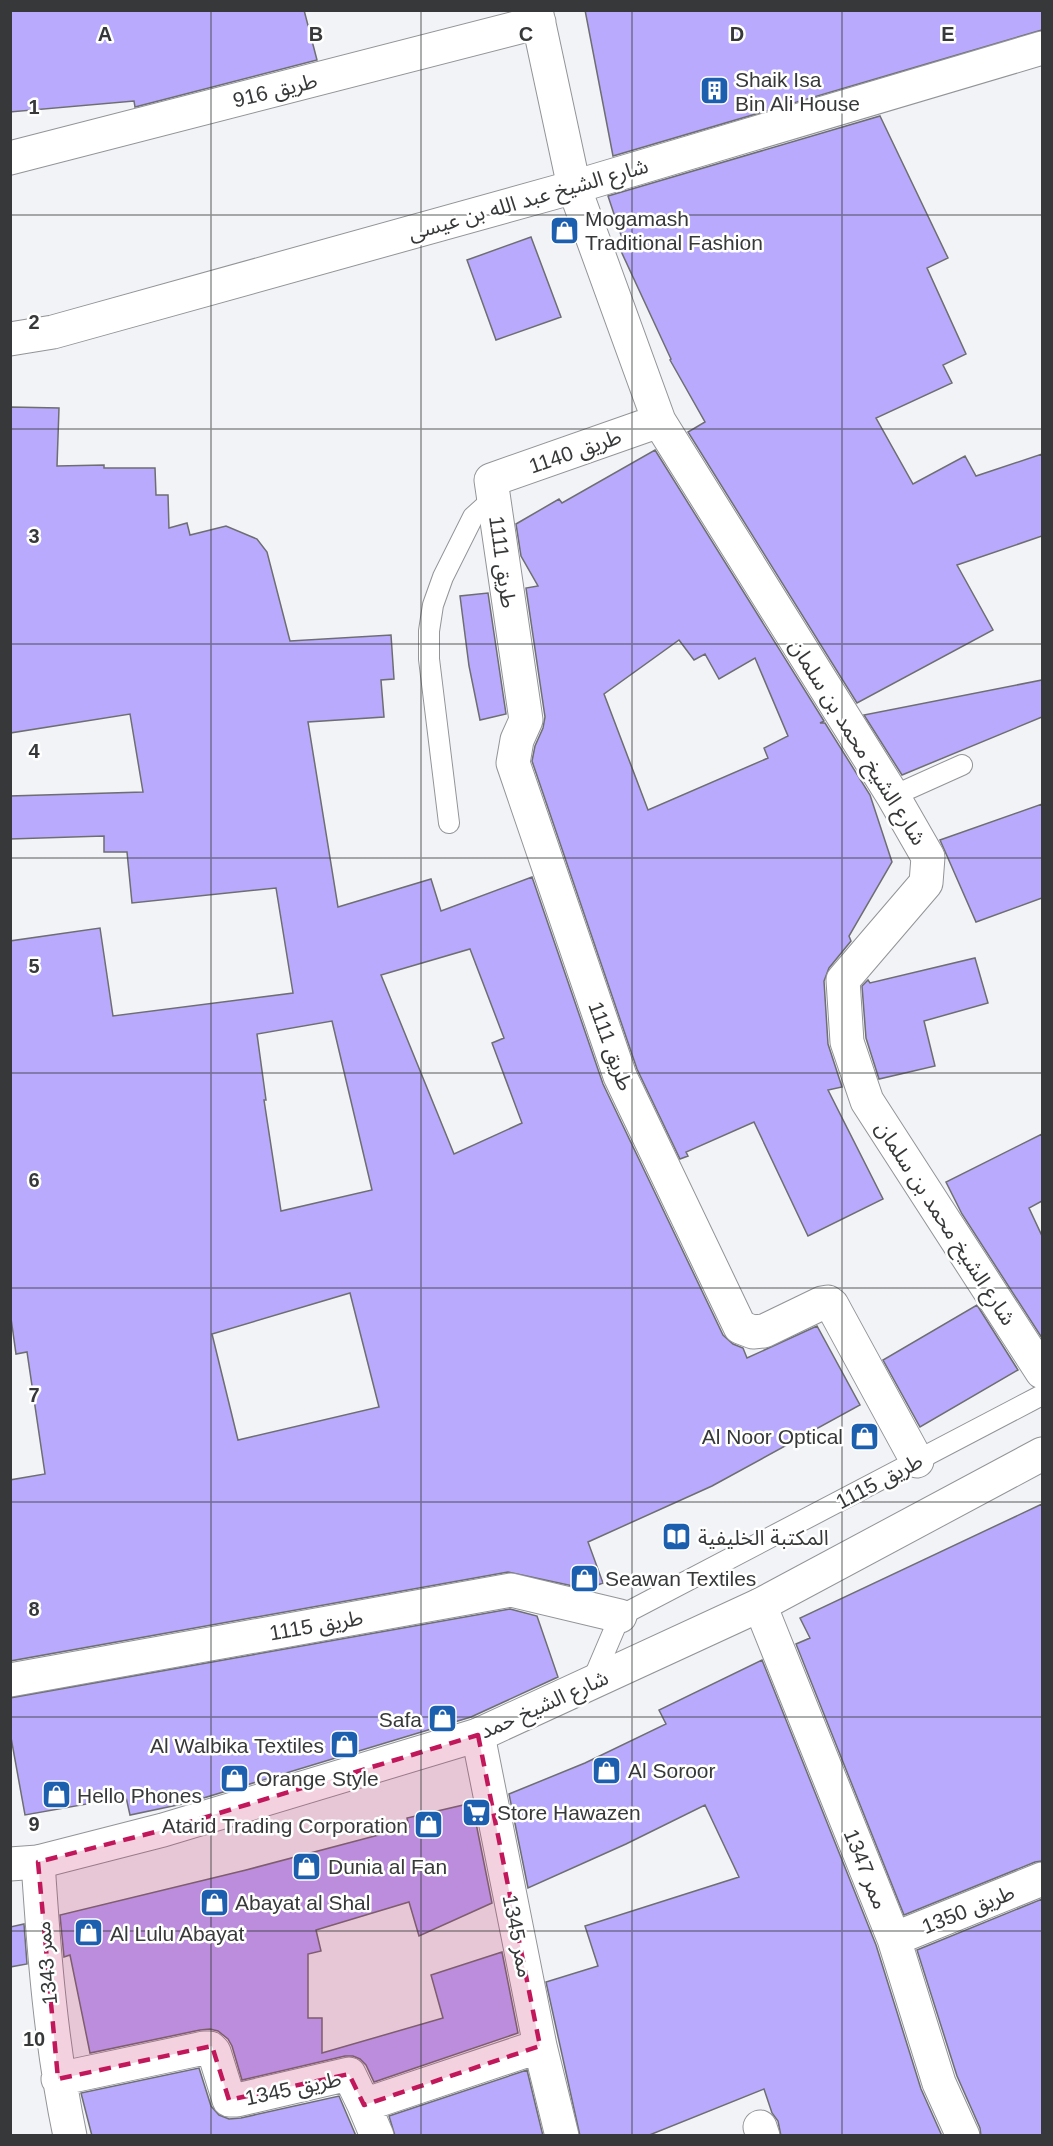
<svg xmlns="http://www.w3.org/2000/svg" width="1053" height="2146" viewBox="0 0 1053 2146" font-family="Helvetica,'Noto Sans Arabic',sans-serif">
	<style>
		.building { fill: #b9aafd; stroke: #6e6e71; stroke-width: 1.5; fill-rule: evenodd }
		.lines { fill: none; stroke-linecap: round; stroke-linejoin: round }
		.lane-casing { stroke: #929497; stroke-width: 22 }
		.street-casing { stroke: #929497; stroke-width: 35 }
		.secondary-casing { stroke: #929497; stroke-width: 35 }
		.lane { stroke: #fff; stroke-width: 20 }
		.street { stroke: #fff; stroke-width: 33 }
		.secondary { stroke: #fff; stroke-width: 33 }
		.marked { fill: #c2185b; fill-opacity: 0.2; stroke: #c2185b; stroke-width: 4.5; stroke-dasharray: 12 8; stroke-linejoin: round }
		.grid { fill: none; stroke: #373839; stroke-width: 1.5; stroke-opacity: 0.55 }
		.labels { text-anchor: middle; dominant-baseline: central; stroke-width: 5; stroke-linejoin: round; paint-order: stroke }
		.poi-label { font-size: 21px; fill: #373839; stroke: #fff; text-anchor: start }
		.street-label { font-size: 21px; fill: #373839; stroke: #fff }
		.grid-label { font-size: 20px; text-anchor: middle; font-weight: bold; fill: #373839; stroke: #fff; stroke-width: 5; stroke-linejoin: round; paint-order: stroke }
	</style>
	<rect width="100%" height="100%" fill="#f1f3f6"/>
	<!-- building -->
	<path class="building" d="M10 10H304L317 60 135 107 134 101 10 112Z
		M585 10H1042V30L613 156Z
		M880 116 948 258 927 268 966 354 943 365 952 383 876 418 913 484 965 456 976 476 1042 454V536L957 565 993 630 857 703 688 432 705 422 670 360 671 359 620 249 625 247 608 196Z
		M531 237 561 317 496 340 467 260Z
		M10 407 59 408 57 466 104 465V468H155L156 495H168L169 528 187 523 190 535 226 526 257 539 267 552 290 641 391 635 394 679 381 680 384 717 308 722 338 907 431 879 441 911 532 877 603 1084 723 1335 733 1344 743 1348 747 1358 817 1326 860 1405 712 1486 588 1542 603 1583 587 1589 508 1572 10 1661V1480L45 1474 27 1352 16 1354 10 1311V941L100 928 113 1016 293 993 276 888 132 903 127 852H104V836L10 839V796L143 792 130 714 10 733ZM470 949 504 1038 492 1043 522 1123 454 1154 381 975ZM332 1021 372 1190 281 1211 264 1100H266L257 1034ZM350 1293 379 1407 238 1440 212 1334Z
		M655 450 824 721 820 723H825L870 795 892 862 849 936 851 941 829 968 824 981 828 1044 842 1087 828 1090 883 1199 808 1236 754 1122 686 1152 688 1156 680 1159 637 1069 532 761 535 746 543 728 545 717 526 588 538 586 521 556 516 524 559 499 562 503ZM679 640 694 660 705 654 719 679 755 658 788 736 764 748 768 758 648 810 604 694Z
		M488 593 506 714 480 720 469 666 460 596Z
		M1042 680V717L902 775 864 715Z
		M1042 804V898L976 922 940 840Z
		M975 958 988 1003 924 1021 935 1066 879 1079 866 1038 862 986 868 980 870 983Z
		M1042 1134V1201L1029 1208 1042 1236V1338L962 1214 946 1182Z
		M977 1305 1018 1370 920 1427 883 1360Z
		M1042 1504V1861L1035 1862 904 1915 796 1644 810 1638 800 1618Z
		M510 1609 537 1616 558 1677 471 1717 187 1803 130 1815 126 1797 25 1815 10 1732V1698Z
		M762 1660 876 1945 921 2089 942 2136H781L778 2121 772 2113 764 2089 647 2136H580L546 1982 598 1966 585 1926 739 1877 705 1805 626 1844 528 1888 509 1794 585 1763 666 1724 659 1710Z
		M472 1803 492 1903 419 1936 409 1902 316 1930 321 1951 308 1954V2018H322V2053L443 2018 431 1975 502 1952 518 2033 374 2082 366 2065 360 2059 353 2056H345L242 2080 232 2046 228 2039 218 2031 210 2029 200 2030 90 2053 70 1955 64 1957 60 1915 246 1870 409 1827 407 1818Z
		M1042 1899V2136H981L980 2128 957 2076 917 1950Z
		M24 1924 27 1964 10 1967V1927Z
		M199 2068 211 2106 219 2115 229 2119 241 2118 339 2096 356 2136H92L81 2093Z
		M527 2070 543 2136H395L389 2116Z"/>
	<g class="lines">
		<defs>
			<path id="lane" d="M893 796 962 765
				M449 823 429 659V631L433 605 443 577 473 517 494 498
				M591 1684 620 1616 1042 1395"/>
			<path id="street" d="M536 10 574 187 659 421 893 796 928 857 926 883 843 980 847 1042 867 1101 1042 1372
				M10 158 539 22
				M659 421 491 480 526 720 517 740 513 763 620 1076 740 1327 753 1332 764 1331 822 1303 828 1302 832 1305 917 1461
				M760 1605 894 1939 939 2083 963 2136
				M10 1680 511 1590 620 1616
				M478 1735 540 2046 562 2136
				M38 1862C44 1954 51 2045 70 2136
				M894 1939 1042 1879
				M58 2079 204 2048H210L214 2052 229 2100H237L349 2074 364 2105 540 2046
				M364 2105 377 2136
				M760 2127 763 2136"/>
			<path id="secondary" d="M10 339 53 332 574 187 1042 48
				M10 1864 38 1862 163 1830 478 1735 760 1605 1042 1454"/>
		</defs>
		<!-- lane casing -->
		<use href="#lane" class="lane-casing"/>
		<!-- street casing -->
		<use href="#street" class="street-casing"/>
		<!-- secondary casing -->
		<use href="#secondary" class="secondary-casing"/>
		<!-- lane -->
		<use href="#lane" class="lane"/>
		<!-- street -->
		<use href="#street" class="street"/>
		<!-- secondary -->
		<use href="#secondary" class="secondary"/>
	</g>
	<!-- marked area -->
	<path class="marked" d="M478 1735 540 2046 364 2105 349 2074 229 2100 212 2046 58 2079 38 1862 163 1830Z"/>
	<!-- grid -->
	<path class="grid" d="M211 10V2136M421 10V2136M632 10V2136M842 10V2136M10 215H1042M10 429H1042M10 644H1042M10 858H1042M10 1073H1042M10 1288H1042M10 1502H1042M10 1717H1042M10 1931H1042"/>
	<!-- icons -->
	<defs>
		<symbol id="building-square" viewBox="-11 -11 22 22"><rect x="-9" y="-9" width="18" height="18" rx="4" fill="#1d5faf" stroke="#fff"/><path d="M-4-6H4V6H1V3H-1V6H-4ZM-2.5-4.3h1.7v1.8h-1.7ZM.8-4.3h1.7v1.8H.8ZM-2.5-1h1.7V.8h-1.7ZM.8-1h1.7V.8H.8Z" fill="#fff"/></symbol>
		<symbol id="shop-square" viewBox="-11 -11 22 22"><rect x="-9" y="-9" width="18" height="18" rx="4" fill="#1d5faf" stroke="#fff"/><path d="M-5-2.5h2.3a2.7 3.5 0 0 1 5.4 0H5L5.5 6h-11ZM-1.5-2.5h3a1.5 2.3 0 0 0-3 0Z" fill="#fff"/></symbol>
		<symbol id="library-square" viewBox="-11 -11 22 22"><rect x="-9" y="-9" width="18" height="18" rx="4" fill="#1d5faf" stroke="#fff"/><path d="M-6-4Q-3-5.5-.7-3.5V5Q-3 3-6 4ZM6-4Q3-5.5 .7-3.5V5Q3 3 6 4Z" fill="#fff"/></symbol>
		<symbol id="supermarket-square" viewBox="-11 -11 22 22"><rect x="-9" y="-9" width="18" height="18" rx="4" fill="#1d5faf" stroke="#fff"/><path d="M-6-5.5h2.5l.6 2H6L4.5 2H-2.5L-4.4-4H-6ZM-1.5 3.2a1.3 1.3 0 1 0 .1 0ZM3 3.2a1.3 1.3 0 1 0 .1 0Z" fill="#fff"/></symbol>
	</defs>
	<g fill-rule="evenodd">
		<use href="#building-square" x="698" y="74" width="33" height="33"/>
		<use href="#shop-square" x="548" y="214" width="33" height="33"/>
		<use href="#shop-square" x="848" y="1420" width="33" height="33"/>
		<use href="#library-square" x="660" y="1520" width="33" height="33"/>
		<use href="#shop-square" x="568" y="1562" width="33" height="33"/>
		<use href="#shop-square" x="426" y="1702" width="33" height="33"/>
		<use href="#shop-square" x="328" y="1728" width="33" height="33"/>
		<use href="#shop-square" x="590" y="1754" width="33" height="33"/>
		<use href="#shop-square" x="218" y="1762" width="33" height="33"/>
		<use href="#shop-square" x="40" y="1778" width="33" height="33"/>
		<use href="#supermarket-square" x="460" y="1796" width="33" height="33"/>
		<use href="#shop-square" x="412" y="1808" width="33" height="33"/>
		<use href="#shop-square" x="290" y="1850" width="33" height="33"/>
		<use href="#shop-square" x="198" y="1886" width="33" height="33"/>
		<use href="#shop-square" x="72" y="1916" width="33" height="33"/>
	</g>
	<g class="labels">
		<!-- poi labels -->
		<g class="poi-label">
			<text x="735" y="79">Shaik Isa<tspan x="735" dy="24">Bin Ali House</tspan></text>
			<text x="585" y="218">Mogamash<tspan x="585" dy="24">Traditional Fashion</tspan></text>
			<text x="843" y="1436" text-anchor="end">Al Noor Optical</text>
			<text x="698" y="1537">المكتبة الخليفية</text>
			<text x="605" y="1578">Seawan Textiles</text>
			<text x="422" y="1719" text-anchor="end">Safa</text>
			<text x="324" y="1745" text-anchor="end">Al Walbika Textiles</text>
			<text x="628" y="1770">Al Soroor</text>
			<text x="256" y="1778">Orange Style</text>
			<text x="77" y="1795">Hello Phones</text>
			<text x="497" y="1812">Store Hawazen</text>
			<text x="408" y="1825" text-anchor="end">Atarid Trading Corporation</text>
			<text x="328" y="1866">Dunia al Fan</text>
			<text x="235" y="1902">Abayat al Shal</text>
			<text x="110" y="1933">Al Lulu Abayat</text>
		</g>
		<!-- street labels -->
		<g class="street-label">
			<text transform="translate(275 90) rotate(-14)">طريق 916</text>
			<text transform="translate(528 199) rotate(-16)">شارع الشيخ عبد الله بن عيسى</text>
			<text transform="translate(575 451) rotate(-19)">طريق 1140</text>
			<text transform="translate(503 562) rotate(82)">طريق 1111</text>
			<text transform="translate(858 742) rotate(58)">شارع الشيخ محمد بن سلمان</text>
			<text transform="translate(611 1046) rotate(70)">طريق 1111</text>
			<text transform="translate(946 1223) rotate(57)">شارع الشيخ محمد بن سلمان</text>
			<text transform="translate(879 1481) rotate(-28)">طريق 1115</text>
			<text transform="translate(316 1625) rotate(-10)">طريق 1115</text>
			<text transform="translate(544 1704) rotate(-24)">شارع الشيخ حمد</text>
			<text transform="translate(866 1869) rotate(68)">ممر 1347</text>
			<text transform="translate(968 1909) rotate(-22)">طريق 1350</text>
			<text transform="translate(518 1936) rotate(79)">ممر 1345</text>
			<text transform="translate(46 1963) rotate(-95)">ممر 1343</text>
			<text transform="translate(293 2088) rotate(-12)">طريق 1345</text>
		</g>
	</g>
	<g class="grid-label">
		<text x="105" y="41">A</text>
		<text x="316" y="41">B</text>
		<text x="526" y="41">C</text>
		<text x="737" y="41">D</text>
		<text x="948" y="41">E</text>
		<text x="34" y="114">1</text>
		<text x="34" y="329">2</text>
		<text x="34" y="543">3</text>
		<text x="34" y="758">4</text>
		<text x="34" y="973">5</text>
		<text x="34" y="1187">6</text>
		<text x="34" y="1402">7</text>
		<text x="34" y="1616">8</text>
		<text x="34" y="1831">9</text>
		<text x="34" y="2046">10</text>
	</g>
	<!-- border -->
	<rect width="1053" height="2146" fill="none" stroke="#373839" stroke-width="24"/>
</svg>
